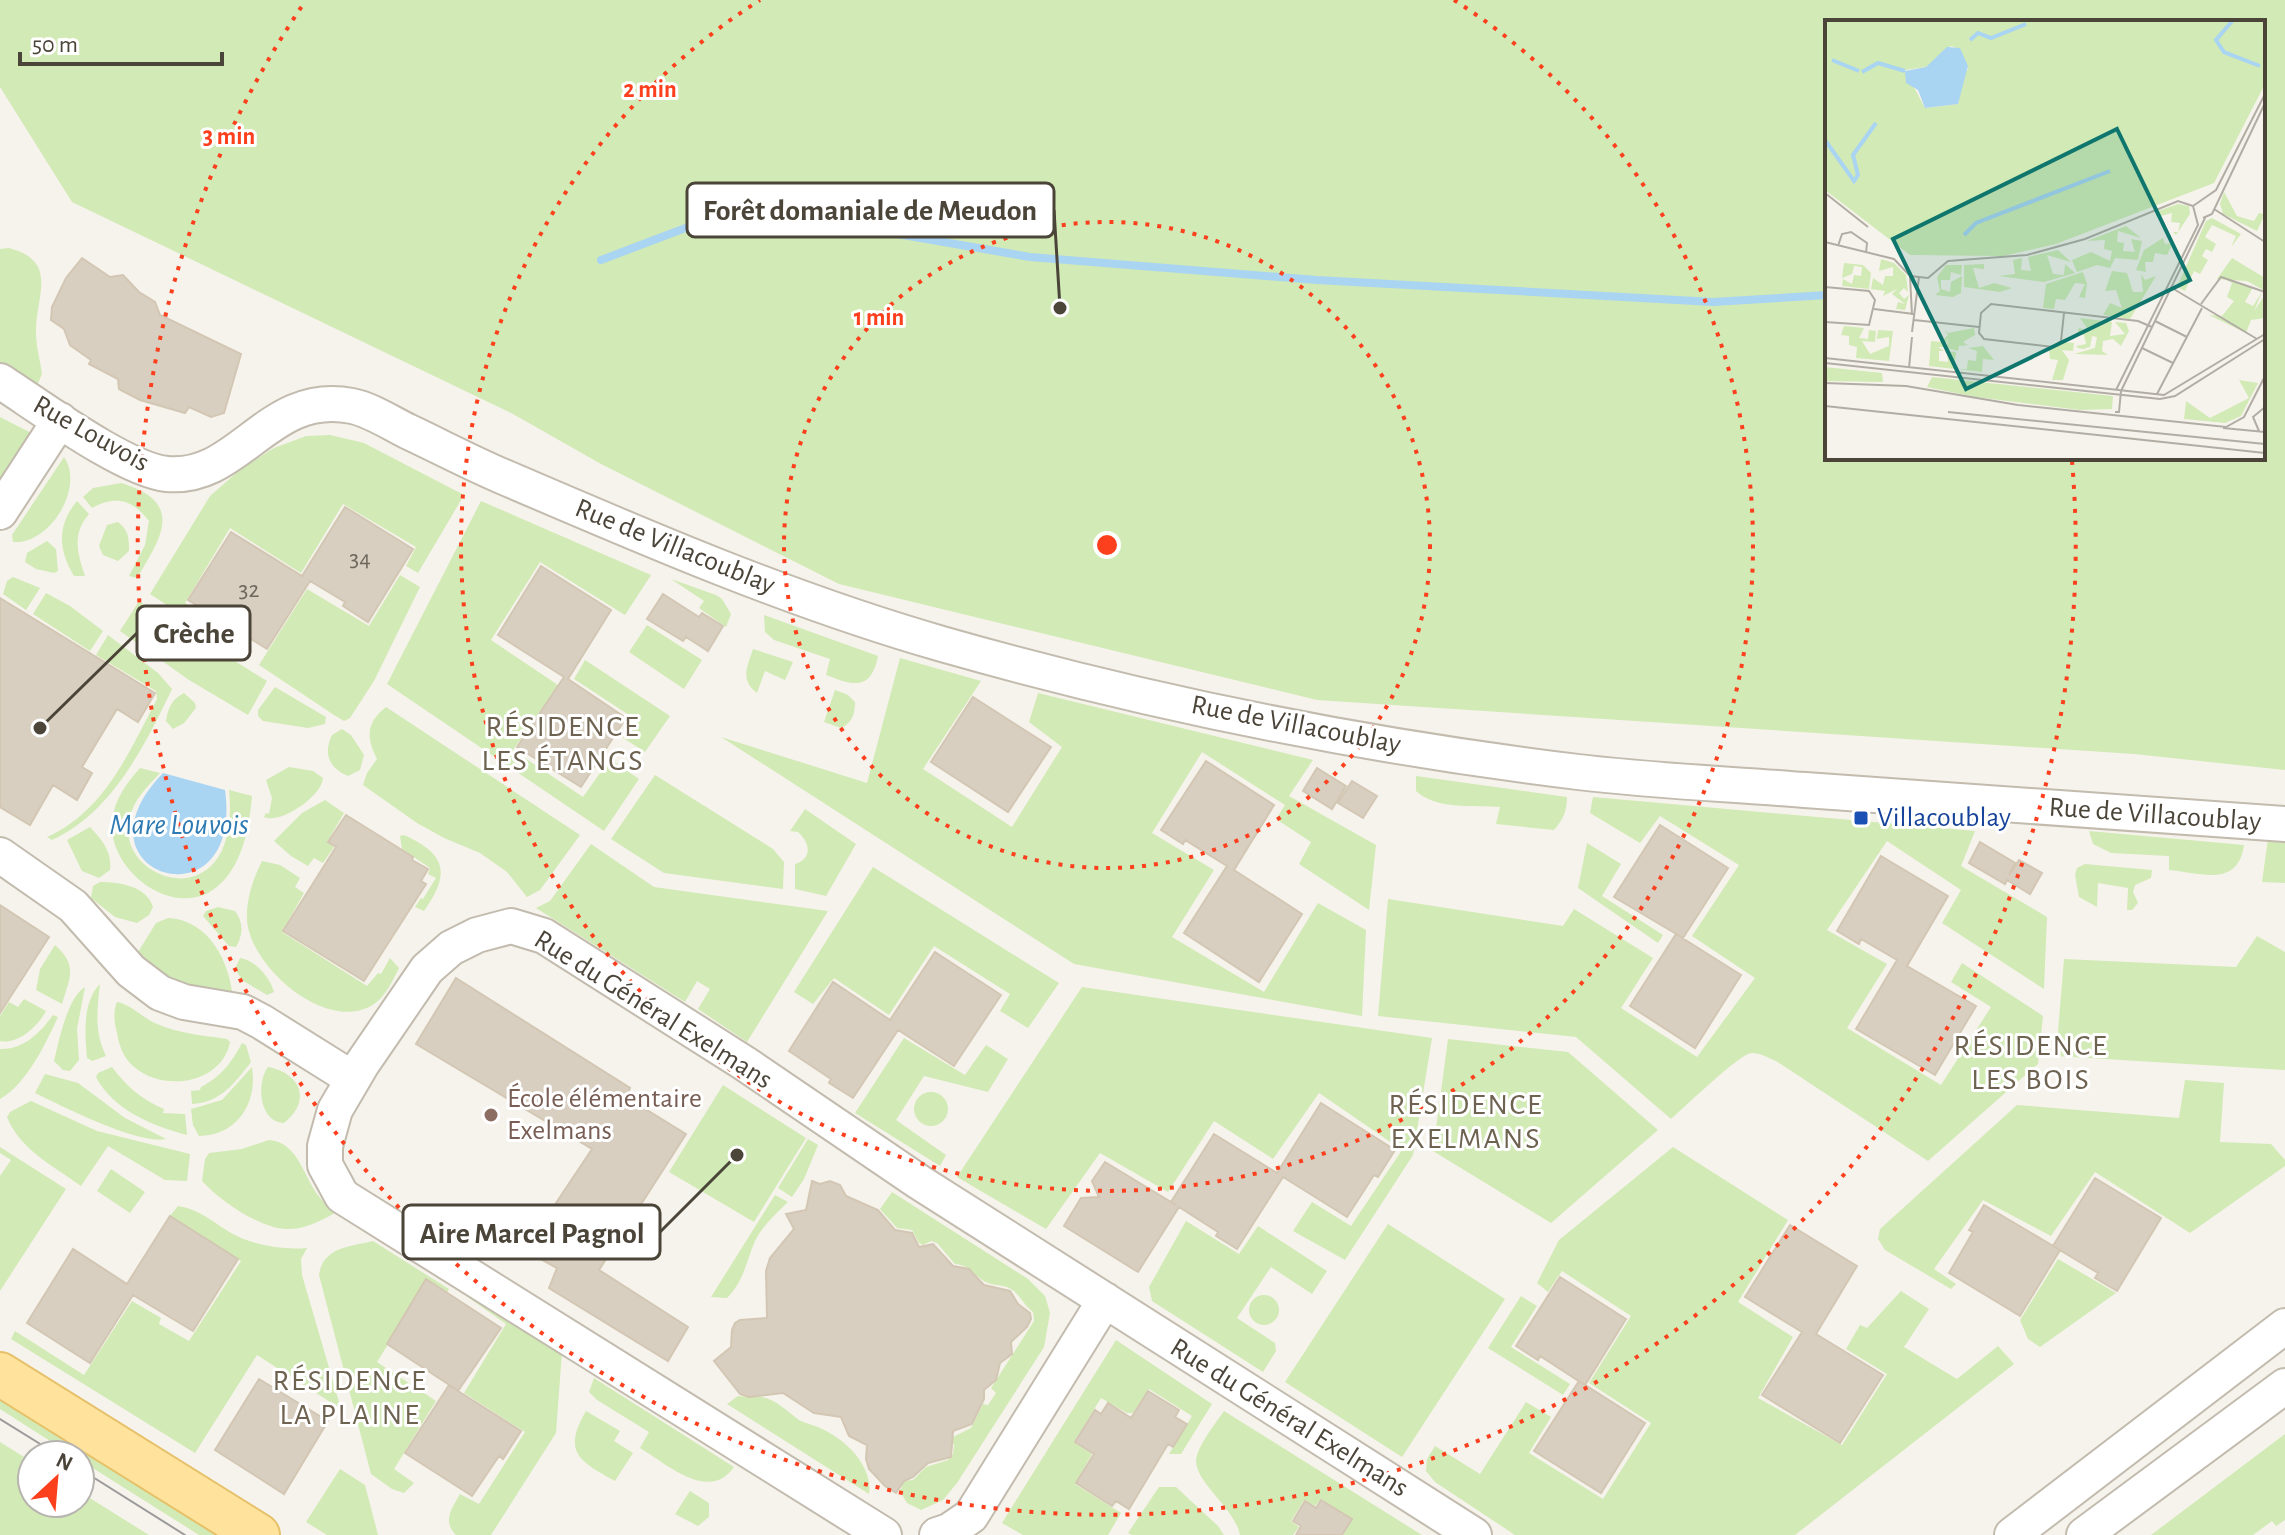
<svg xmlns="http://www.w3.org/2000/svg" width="2285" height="1535" viewBox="0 0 2285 1535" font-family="'Alegreya Sans',sans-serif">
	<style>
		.green { fill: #d2eab5; fill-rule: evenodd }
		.water { fill: #a9d4f2 }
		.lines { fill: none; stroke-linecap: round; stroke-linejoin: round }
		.stream { stroke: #a9d4f2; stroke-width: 8 }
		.building { fill: #d8cfc1; stroke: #d3c7b4; stroke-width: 2 }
		.minor-casing { stroke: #c2bbae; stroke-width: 38 }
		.major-casing { stroke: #e6c16a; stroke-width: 46 }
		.minor { stroke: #fff; stroke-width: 34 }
		.major { stroke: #ffe39c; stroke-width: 42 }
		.tram { stroke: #9a9a9a; stroke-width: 2 }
		.ring { fill: none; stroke: #fc3f1d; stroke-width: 4; stroke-dasharray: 4 8 }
		.transit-dot { fill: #1a4fb4; stroke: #fff; stroke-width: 3 }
		.education-dot { fill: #8d6e63; stroke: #fff; stroke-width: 3 }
		.labels { text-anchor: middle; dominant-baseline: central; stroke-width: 6; stroke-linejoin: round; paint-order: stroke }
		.number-label { font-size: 24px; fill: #6e675b }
		.street-label { font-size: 28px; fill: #4b4439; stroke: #fff }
		.transit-label { font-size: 28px; fill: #164399; stroke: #fff; text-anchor: start }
		.education-label { font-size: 28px; fill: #785e54; stroke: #fff; text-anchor: start }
		.neighbourhood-label { font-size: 30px; letter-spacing: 2px; fill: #6e6250; stroke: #fff }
		.water-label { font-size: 30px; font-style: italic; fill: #2e7ab2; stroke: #fff }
		.inset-river { fill: none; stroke: #a9d4f2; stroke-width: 4 }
		.inset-road { fill: none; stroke: #b2ada4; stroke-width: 2 }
		.view { fill: #0f766e; fill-opacity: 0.15; stroke: #0f766e; stroke-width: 4 }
		.inset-edge { fill: none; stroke: #4b4439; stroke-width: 4 }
		.centre { fill: #fc3f1d; stroke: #fff; stroke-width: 4 }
		.ring-label { font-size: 24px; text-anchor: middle; font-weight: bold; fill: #fc3f1d; stroke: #fff; stroke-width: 6; stroke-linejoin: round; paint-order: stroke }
		.leader { fill: none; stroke: #4b4439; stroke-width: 3 }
		.callout-dot { fill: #4b4439; stroke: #fff; stroke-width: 3 }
		.callout { fill: #fff; stroke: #4b4439; stroke-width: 3 }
		.callout-label { font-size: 30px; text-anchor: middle; font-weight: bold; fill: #4b4439 }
	</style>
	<rect width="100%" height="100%" fill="#f6f3ec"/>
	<!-- green -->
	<path class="green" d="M0 0H2285V770L2134 754 1317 700 839 584 601 464 513 414 72 202 0 87ZM1827 22H2263V458H1827Z
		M9 248C59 261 36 296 36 331 36 347 40 359 42 374L36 388 0 364V249Z
		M0 417 39 437 0 500Z
		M330 435 364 443 464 495 418 573 406 566 416 547 343 504 301 573 230 528 185 603 211 620 205 630 150 594 210 496 242 468 274 448 306 436Z
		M64 457C85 487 50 545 13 542L12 535Z
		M121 483C184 502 163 535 137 578L129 576 145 545 149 521C133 500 116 495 92 508L83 497 93 488Z
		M77 501 89 514C72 534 77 552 85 576H74C58 550 57 525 77 501Z
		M481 501 651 575 625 615 540 562 491 640 558 685 513 750 583 797 610 759 639 779 604 831 387 684Z
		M118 522C129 531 129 538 129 551L118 561 103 555 99 546 107 525Z
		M47 541 56 549 58 571 54 573 36 569 25 562 27 553Z
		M400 575 420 587 374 681 350 718 344 721 334 715 259 665 307 589 369 626Z
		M13 577 40 588 26 610 3 594 7 581Z
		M671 579 716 595 722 599 731 614 726 627 699 608 704 601Z
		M46 593 70 606 103 631 90 651 33 614Z
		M139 601 267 681 248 715 189 680 120 631Z
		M764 615 878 656C871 692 852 685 826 675L830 659 774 640 765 632Z
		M647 625 702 660 684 689 629 652Z
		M108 635 158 673 172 689C145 745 112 813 52 840L47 837C105 811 129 752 157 699L156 691 96 655Z
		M753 649 793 662 785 680 765 671 757 693C740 680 747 667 753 649Z
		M900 658 981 681 923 769 1012 827 1062 747 1029 722 1038 693 1313 760 1289 796 1376 845 1369 910 1299 864 1311 842 1276 819 1285 805 1202 752 1152 833 1214 870 1172 937 1264 992 1318 903 1366 930 1362 1016 1074 964 721 737 867 783Z
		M585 660 670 716 645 752 620 736 632 717 574 679Z
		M275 687 326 717 325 724 308 728 263 721 258 716V710Z
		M835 690 848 695 855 702C855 714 852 723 841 728L824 722Z
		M184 693 195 703 196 708 184 723 173 729 166 721C168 708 172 699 184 693Z
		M386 707 580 835 540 890 527 897 507 872 480 853 444 838 417 823 363 785 367 773 377 759C366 737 366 723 386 707Z
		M342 729 351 735 364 755 360 770 348 776C329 768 323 754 332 735Z
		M289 767 313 771 323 778C322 796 280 825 264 817L266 813 269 814 272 798 266 780Z
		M140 768 160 773C147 787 134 799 129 819 115 885 242 921 229 790L252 796C249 830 241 875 208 893 166 914 112 869 112 827 112 803 125 785 140 768Z
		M655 775 773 849 784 862 783 889 664 873 611 839Z
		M1416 776 1567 797C1567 811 1563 820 1554 830L1496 824 1500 807C1474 805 1436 810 1416 791Z
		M1593 797 1975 831 1961 866 2047 917 2044 989 1942 923 1961 890 1887 841 1827 930 1887 964 1847 1028 1941 1085 1991 1007 1951 982 1962 963 2043 1016 2038 1064 1928 1161 1776 1061C1769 1058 1758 1052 1751 1053 1737 1056 1685 1107 1671 1119L1576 1037 1378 1016 1388 899 1563 926 1574 909 1653 958 1621 1008 1697 1057 1755 978 1692 936 1739 865 1660 816 1640 843 1590 813Z
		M325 800 344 813 327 842 334 847 323 863 314 858 308 866 291 856 274 841 302 813Z
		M805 809 856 844 826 896 795 889V864C813 858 810 843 798 832L790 831Z
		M90 827C102 840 112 851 110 870L99 878 82 871 67 840Z
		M2089 831 2244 845C2238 888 2201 873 2169 870V856L2111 853 2093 844Z
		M404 835C446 854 451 873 424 911L415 907 421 898 423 899 436 878 428 874 430 868 402 849 400 836Z
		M2268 839 2285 840V883L2262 882Z
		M1587 843 1621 864 1602 896 1663 935 1658 943 1578 888Z
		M591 844 654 887 828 911 747 1042 698 1009 710 989 697 981 685 1002 536 908 550 901Z
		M262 861 280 865 300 878 295 887 304 893 282 932 367 986 378 973 381 974 390 958 399 968C393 980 386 996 374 1004 328 1035 250 967 247 920 246 899 253 879 262 861Z
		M2085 864 2152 870 2151 878 2135 885 2133 892 2138 903 2132 910H2127L2128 888 2098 883 2097 907 2079 897 2075 875 2077 868Z
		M873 867 1059 983 1028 1028 1000 1011 1010 994 934 946 889 1015 834 978 813 1004 794 992Z
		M100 882C119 882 147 886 153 907L149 915 137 923 115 917 91 898 93 886Z
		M218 907 235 911C244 923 243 935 236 947L229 946 203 916 206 911Z
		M168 918C210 920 230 963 233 999L176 988 135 957 156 923Z
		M2257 936 2285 952V1070L2056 1056 2064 959 2236 967Z
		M55 945C78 966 70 977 62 1004L36 990 40 969Z
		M240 958C255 960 270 977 274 992L267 995 242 980 235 969Z
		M100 984C97 1011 94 1031 106 1056L92 1061 87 1058C85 1035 82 1002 100 984Z
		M85 987 77 1029 79 1060 70 1071 63 1070 54 1061C59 1041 67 998 85 987Z
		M1082 987 1432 1038 1413 1155 1345 1260 1293 1231 1312 1202 1351 1226 1402 1150 1319 1093 1273 1159 1214 1121 1168 1192 1100 1153 1046 1229 957 1177Z
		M24 999 46 1011C38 1026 18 1045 0 1041V1016L9 1002 18 1007Z
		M117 1002C130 1004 143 1018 157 1024 180 1034 202 1035 227 1039L230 1042C222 1084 163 1093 133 1066 123 1057 119 1045 117 1033 114 1022 113 1011 117 1002Z
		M53 1015 58 1017C46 1043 26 1085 0 1099V1049C23 1050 40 1033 53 1015Z
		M904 1038 965 1075 986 1045 1008 1059 988 1092 924 1076 896 1120 946 1155 940 1166 855 1113Z
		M1448 1039 1568 1052 1658 1130 1551 1223 1433 1151Z
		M242 1043 246 1045 251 1062C235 1083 220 1103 192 1104L191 1091 200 1090 201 1087C222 1076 231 1063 242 1043Z
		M112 1067C127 1087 141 1099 164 1109L163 1113 185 1114 187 1135C153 1126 113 1110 96 1077L98 1073Z
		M252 1067C258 1103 237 1136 199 1136L193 1125 191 1109 222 1100Z
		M268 1067C301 1073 312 1101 284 1123 259 1122 256 1083 268 1067Z
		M45 1074 78 1083 125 1118 166 1139C138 1145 62 1106 35 1093Z
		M2185 1080 2224 1083 2220 1142 2271 1144 2285 1160V1166L2190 1233 2095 1172 2051 1236 1983 1200 1934 1269 1956 1284 1951 1289 1885 1250 1878 1239 1880 1229 2017 1105 2179 1118Z
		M723 1085 806 1138 754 1222 669 1172Z
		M914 1109a17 17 0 1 1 34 0a17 17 0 1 1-34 0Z
		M31 1101 97 1131 190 1154 187 1181 165 1180 108 1146 81 1186C55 1167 19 1149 7 1117L10 1112Z
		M808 1139 818 1145 804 1179 792 1197 778 1188Z
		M269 1140C297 1142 303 1174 317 1194 322 1201 329 1207 335 1213 320 1221 306 1229 288 1229 262 1230 219 1200 202 1181L205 1159 209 1153 242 1149Z
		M0 1147 66 1189 0 1291V1176L11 1160 0 1153Z
		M1673 1147 1788 1220 1738 1302 1793 1337 1758 1398 1842 1445 1887 1374 1846 1349 1860 1325 1867 1328 1901 1291 1929 1309 1904 1347 1957 1379 1998 1346 2014 1364 1795 1535H1515L1435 1482 1426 1471 1427 1459 1435 1446 1480 1474 1526 1402 1551 1417 1529 1453 1603 1499 1651 1423 1589 1383 1631 1316 1562 1271 1548 1292 1537 1283 1559 1240Z
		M111 1169 145 1192 130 1213 97 1191Z
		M892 1192 1028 1279 1045 1296 1050 1313 1044 1347 957 1483 943 1500 921 1510 907 1503 900 1491 904 1481 913 1480 926 1467 948 1460 953 1454 954 1445 949 1439 971 1428 983 1404 988 1405 996 1393 991 1388 1034 1321 1033 1312C1025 1306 1022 1299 1015 1292 1006 1283 993 1287 984 1281 973 1274 969 1265 955 1264L937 1243 931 1241 923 1245 919 1243 912 1230 897 1228 880 1209Z
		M775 1195 788 1202C776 1214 762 1226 755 1241 746 1262 744 1281 727 1298L711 1297Z
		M178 1206C204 1210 217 1227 239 1237 259 1246 285 1250 307 1248L301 1259 302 1275 341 1409 257 1355 195 1453 11 1339 15 1331 84 1375 132 1301 161 1318 159 1324 189 1341 241 1261 170 1216Z
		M1186 1221 1239 1254 1258 1226 1327 1271 1312 1294 1271 1267 1237 1318 1275 1343 1276 1351 1263 1372 1152 1301 1149 1287Z
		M1388 1224 1505 1299 1402 1457 1285 1382Z
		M373 1241 449 1289 438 1307 418 1296 377 1362 436 1401 394 1469 414 1483 404 1493 392 1489 371 1474 319 1275C323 1247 349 1247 373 1241Z
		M2058 1259 2116 1293 2040 1347 2028 1339 2020 1320Z
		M472 1293 562 1352 556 1433 491 1535H456C442 1521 452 1508 460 1494L479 1504 525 1432 464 1393 506 1324 469 1298Z
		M1249 1310a15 15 0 1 1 30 0a15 15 0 1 1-30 0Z
		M1521 1296 1537 1306 1511 1347 1570 1384 1563 1395 1488 1348Z
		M1116 1340 1212 1404 1181 1454H1169L1192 1416 1149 1389 1133 1413H1127L1101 1398 1074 1442 1092 1454 1075 1484 1121 1513 1108 1535H1023L1002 1523Z
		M594 1378 734 1467C709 1503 667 1464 640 1448L649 1432 597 1400 589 1392Z
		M0 1388 232 1535H199L80 1460V1455H72L0 1409Z
		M738 1396C746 1397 755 1396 762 1397 777 1400 788 1412 799 1420 806 1424 815 1425 822 1429 846 1440 873 1466 869 1494L727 1404Z
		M586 1411 620 1431 614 1441 633 1453 615 1481C579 1461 562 1452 586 1411Z
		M1224 1411 1422 1535H1343L1352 1519 1321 1499 1315 1506 1304 1500 1291 1521 1299 1527 1293 1535H1240C1234 1505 1189 1479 1197 1455 1202 1440 1215 1424 1224 1411Z
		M2285 1434V1520L2276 1526 2272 1521 2253 1535H2151Z
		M0 1442 32 1462V1503H80V1492L149 1535H0Z
		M340 1469 365 1485 378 1535H327L306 1522Z
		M1159 1487H1176L1218 1526 1224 1535H1132L1128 1533Z
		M690 1491 709 1503V1517L698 1526 675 1514Z"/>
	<!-- water -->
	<path class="water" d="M163 773 225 790C244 930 64 875 163 773Z"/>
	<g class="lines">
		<!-- stream -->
		<path class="stream" d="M601 260 741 207 1030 257 1317 280 1713 302 1827 295"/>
	</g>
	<!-- building -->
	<path class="building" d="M82 258 110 277 123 275 139 292 155 302 160 315 241 354 224 413 211 417 189 407 185 413 140 400 119 389 118 379 89 364 91 360 70 345 64 329 51 320 52 307 66 278Z
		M345 507 413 549 368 622 343 606 345 602 310 581 267 649 188 600 231 532 302 576Z
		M541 566 611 610 568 679 626 718 581 787 517 747 564 677 498 635Z
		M663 594 699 617 702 613 723 626 708 651 686 637 683 641 647 619Z
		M0 598 155 693 138 722 117 709 82 767 92 773 77 800 53 785 30 825 0 807Z
		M973 697 1051 747 1008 812 931 762Z
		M1206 761 1274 805 1234 870 1302 914 1259 982 1184 933 1227 866 1185 840 1183 844 1161 830Z
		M1317 768 1346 786 1332 809 1303 791Z
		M1352 781 1377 796 1363 818 1338 803Z
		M346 815 413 857 412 860 428 869 421 881 426 884 364 981 283 931 336 847 328 842Z
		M1660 825 1728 868 1683 938 1614 897Z
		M1980 842 2015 863 2009 875 2019 860 2042 873 2030 894 2007 880 2005 884 1969 863Z
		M1881 856 1948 896 1907 966 1976 1006 1935 1075 1856 1029 1897 960 1861 939 1859 944 1837 931Z
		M0 905 49 937 0 1013Z
		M1676 934 1741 975 1695 1048 1630 1006Z
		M935 952 1001 995 954 1066 898 1030 853 1098 829 1083 831 1079 789 1051 833 982 890 1020Z
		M456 978 630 1088 626 1097 686 1134 599 1270 688 1327 668 1361 549 1288 557 1268 528 1252 542 1224 592 1149 416 1044Z
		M1321 1103 1395 1150 1378 1177 1374 1175 1347 1217 1283 1177 1237 1249 1216 1236 1218 1232 1179 1207 1138 1272 1064 1226 1081 1198 1099 1197 1092 1181 1105 1162 1176 1205 1171 1202 1214 1134 1277 1173Z
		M2095 1178 2161 1218 2117 1291 2095 1278 2098 1273 2053 1246Z
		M812 1181 820 1184 830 1181 840 1185 846 1196 878 1210 895 1230 912 1233 919 1247 933 1244 953 1266 969 1269 984 1285 1010 1291 1018 1304 1030 1313 1031 1319 1027 1327 1011 1342 1012 1354 1000 1363 996 1380 984 1390V1399L972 1424 953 1431 951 1457 928 1463 913 1477 904 1481 896 1493 885 1486 869 1469 866 1459 867 1445 849 1436 841 1417 814 1413 783 1393 749 1397 740 1394 714 1361 731 1347 732 1330 735 1323 740 1320 767 1318 766 1271 770 1258 794 1229 786 1214 806 1210Z
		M1984 1205 2060 1250 2020 1316 1949 1273 1973 1232 1969 1230Z
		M170 1216 238 1259 193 1331 133 1295 90 1363 27 1323 73 1249 127 1284Z
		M1790 1225 1857 1266 1816 1334 1883 1375 1840 1443 1762 1395 1802 1332 1745 1297Z
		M1560 1277 1626 1319 1585 1385 1540 1356 1538 1360 1516 1346Z
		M426 1279 501 1328 458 1391 521 1431 503 1459 499 1456 472 1496 405 1453 449 1385 457 1390 387 1344Z
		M259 1379 328 1421 284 1494 215 1450Z
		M1579 1381 1645 1423 1601 1493 1534 1451Z
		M1148 1391 1179 1410 1175 1417 1187 1424 1173 1447 1168 1444 1129 1509 1116 1501 1112 1506 1076 1483 1094 1454 1075 1442 1095 1410 1101 1414 1108 1403 1131 1418Z
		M1321 1500 1352 1519 1342 1535H1296L1301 1526 1293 1521 1305 1501 1316 1508Z"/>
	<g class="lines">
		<defs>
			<path id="minor" d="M0 381C39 406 125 470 167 474 240 481 268 389 352 406 371 410 389 422 407 431 439 446 471 463 504 477 648 539 792 601 942 644 1149 703 1364 746 1578 772 1653 781 1730 784 1805 790 1965 802 2125 814 2285 824
				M0 512 60 420
				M0 855 73 906 131 971 160 993 184 1002 243 1012 262 1022 353 1079
				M884 1535 342 1196 325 1165V1146L335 1110 362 1064 427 969 451 948 477 935 511 926 544 936 744 1063 919 1182 1474 1535
				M937 1535 949 1531 971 1516 1105 1300
				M2012 1535 2285 1326
				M2084 1535 2285 1386"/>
			<path id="major" d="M0 1374 258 1535"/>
		</defs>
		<!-- minor casing -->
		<use href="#minor" class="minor-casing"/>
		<!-- major casing -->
		<use href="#major" class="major-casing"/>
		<!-- minor -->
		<use href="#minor" class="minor"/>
		<!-- major -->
		<use href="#major" class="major"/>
		<!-- tram -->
		<path class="tram" d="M0 1419 58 1455
			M80 1469 185 1535"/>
	</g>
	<!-- distance rings -->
	<g class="ring">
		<circle cx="1107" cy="545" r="323"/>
		<path d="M1454 0A646 646 0 1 1 760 0"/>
		<path d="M2072 461A969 969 0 1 1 304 3"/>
	</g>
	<!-- markers -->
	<rect class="transit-dot" x="1853" y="810" width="16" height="16" rx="4"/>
	<circle class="education-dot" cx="491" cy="1115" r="8"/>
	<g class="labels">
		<!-- number labels -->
		<g class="number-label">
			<text x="360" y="559">34</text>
			<text x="249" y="590">32</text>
		</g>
		<!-- street labels -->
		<g class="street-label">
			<text transform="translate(91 434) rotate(29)">Rue Louvois</text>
			<text transform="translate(675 547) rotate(22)">Rue de Villacoublay</text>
			<text transform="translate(1296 725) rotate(11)">Rue de Villacoublay</text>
			<text transform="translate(2155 815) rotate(4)">Rue de Villacoublay</text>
			<text transform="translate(653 1010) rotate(32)">Rue du Général Exelmans</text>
			<text transform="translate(1289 1418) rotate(32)">Rue du Général Exelmans</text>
		</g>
		<!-- transit labels -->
		<g class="transit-label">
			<text x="1877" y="818">Villacoublay</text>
		</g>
		<!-- education labels -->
		<g class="education-label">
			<text x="507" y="1099">École élémentaire<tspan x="507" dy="32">Exelmans</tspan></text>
		</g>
		<!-- neighbourhood labels -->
		<g class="neighbourhood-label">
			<text x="563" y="727">RÉSIDENCE<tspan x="563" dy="34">LES ÉTANGS</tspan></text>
			<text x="2031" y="1046">RÉSIDENCE<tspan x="2031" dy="34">LES BOIS</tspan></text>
			<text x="1466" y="1105">RÉSIDENCE<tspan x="1466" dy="34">EXELMANS</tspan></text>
			<text x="350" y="1381">RÉSIDENCE<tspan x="350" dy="34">LA PLAINE</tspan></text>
		</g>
		<!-- water labels -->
		<g class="water-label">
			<text x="179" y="825">Mare Louvois</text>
		</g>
	</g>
	<!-- overview -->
	<g transform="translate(1825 20)">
		<rect width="440" height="440" fill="#f6f3ec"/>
		<path d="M0 0H440V64L389 163 231 224 178 236 85 235 0 170ZM126 26 134 29 143 49 135 61 133 84 100 88 80 50 101 47ZM399 172 412 196 429 201 434 193 440 194 432 211 392 191 398 193 395 184ZM353 184 364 186 365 194 351 215 348 212H353L355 203 346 202 347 193 332 197 330 192ZM387 198 416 214 406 227 411 216 387 205 380 217 391 224 387 232 381 229 377 236 383 240 375 254 369 251 360 271 352 267 381 201ZM301 206 316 218 293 211 292 222 299 223 298 231 310 232 306 219 317 221 313 240 290 238 285 248 272 245 252 252 247 240 266 232 285 241 287 231 279 229 280 220 262 221ZM338 218 340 224 348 223 342 235 330 233 328 242H320L321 252 311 250 319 230ZM233 230 246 242 222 235 228 254 239 255 240 244 250 253 219 262 174 256 190 254 188 240 197 238 196 250 206 251 203 237ZM407 238 440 258V271L422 261 392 259ZM56 239 69 243 81 255 83 272 79 268 74 273 79 279 84 275 80 290 71 289 73 282 80 284 67 274 72 269 58 276 60 271 46 269 48 258 58 265 60 256H68V247L54 251ZM19 243 38 245 46 253 44 269 17 266 18 259 27 264 29 255 36 256 37 247 29 246 27 254 17 258ZM159 244V249L148 248 154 268 169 263 187 268 175 272 139 267V245ZM121 245H137L136 255 126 252 125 260H116V269L125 272 126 262 137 256 136 273 128 277 110 275 115 271 112 257ZM287 251 302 253 308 272H318L316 254 320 260 331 256 305 299 278 295 285 283 297 288 291 270 280 271ZM258 252 262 264 260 278 254 277 260 264 250 263 240 280 231 279 229 289 218 288 221 264ZM400 259 428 267 420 282 428 286 437 272 429 291 440 275V298L426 300 421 313 384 295 397 296 409 281 402 277 407 263ZM255 298 287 302 285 316 300 314 290 302 301 303 304 311 296 326 288 319 278 321 277 331 283 335 249 334 270 328 272 317 267 316 265 327 258 329 253 328 251 326 261 324 259 315H252L254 308 264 311ZM19 306 39 308 34 318 43 319 44 310 51 311 50 322 37 321 45 334 64 326V317L52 319 53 310 68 311 64 341 31 338 32 327 24 325V316L16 315ZM149 308 150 315 138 322 143 325 134 326 133 331 122 328 123 317 120 327H113L119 331H114V341L123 342 122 331 131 332 129 349 104 346 106 321 116 322 123 315 119 309 123 313ZM238 322 249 323 248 331 237 330 244 340 238 360H227L233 340 225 339 224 328ZM158 326 169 340 158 339 157 352 133 349H142L143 340 151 341 152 331 143 328ZM0 347 57 353 58 362 0 361ZM107 357 288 376 287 389 255 390 150 377 102 367ZM414 360 433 363 416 396 400 403 359 399 361 381 385 398 424 378Z" fill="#d2eab5" fill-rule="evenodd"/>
		<path d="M122 27 135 28 143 46 133 84 100 88 93 70 81 63 80 51 101 47Z" fill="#a9d4f2"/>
		<path class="inset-river" d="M408 0 391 20 399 32 435 46M145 20 153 13 166 18 201 4M7 40 34 51M37 52 53 43 80 51M0 120 29 161 33 155 28 135 51 103M139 215 151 203 285 151"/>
		<path class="inset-road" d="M0 173 43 207M368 186 391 170 440 74M389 189 440 222M378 198 387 194 440 83M0 222 69 239 85 256 103 258 123 241 202 235 260 219 353 181 368 186M13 226 17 214 26 212 42 223 41 233M85 256 87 295M0 267 44 271 50 280 44 305 0 302M347 268 432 319M376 284 396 257 440 272M49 289 89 294M239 293 236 321 228 327 159 319 154 313 156 293 166 284 313 301 327 307M89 300 154 307M330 301 362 317M87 312 94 257M317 328 348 343M0 338 339 375 440 314M0 343 335 379 350 376 440 319M84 348 87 317M0 363 81 366 193 385 401 407 419 397 440 356M291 370 373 205 368 186M296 371 380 198M332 374 377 288M0 386 440 433M123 392 440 424M290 392H294L296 371M398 408 440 412M434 411 428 397 440 387M49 440H81"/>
		<path class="view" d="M292 109 365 260 141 369 68 219Z"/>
		<rect width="440" height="440" class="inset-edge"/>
	</g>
	<circle cx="1107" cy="545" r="12" class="centre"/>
	<g class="ring-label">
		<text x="650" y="97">2 min</text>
		<text x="229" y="144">3 min</text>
		<text x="879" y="325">1 min</text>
	</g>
	<!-- callouts -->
	<path class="leader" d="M1060 308L1054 210M40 728L137 633M737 1155L660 1232"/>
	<g class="callout-dot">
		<circle cx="1060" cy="308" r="8"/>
		<circle cx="40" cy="728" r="8"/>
		<circle cx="737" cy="1155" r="8"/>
	</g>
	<g class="callout">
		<rect x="687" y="183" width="367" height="54" rx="8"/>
		<rect x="137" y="606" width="113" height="54" rx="8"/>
		<rect x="403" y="1205" width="257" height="54" rx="8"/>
	</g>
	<g class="callout-label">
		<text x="870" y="220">Forêt domaniale de Meudon</text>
		<text x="194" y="643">Crèche</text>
		<text x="532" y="1243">Aire Marcel Pagnol</text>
	</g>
	<!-- north arrow -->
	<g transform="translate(56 1479) rotate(26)"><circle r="38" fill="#ffffff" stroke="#b7b4b0" stroke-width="2"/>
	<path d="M0-6L14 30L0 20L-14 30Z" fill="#fc3f1d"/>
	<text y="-12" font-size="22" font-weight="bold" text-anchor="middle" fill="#4b4439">N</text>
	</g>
	<!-- scale -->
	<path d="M20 52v12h202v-12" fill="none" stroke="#4b4439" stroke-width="4"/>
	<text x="32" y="52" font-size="24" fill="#4b4439" stroke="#ffffff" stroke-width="6" paint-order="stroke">50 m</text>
</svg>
